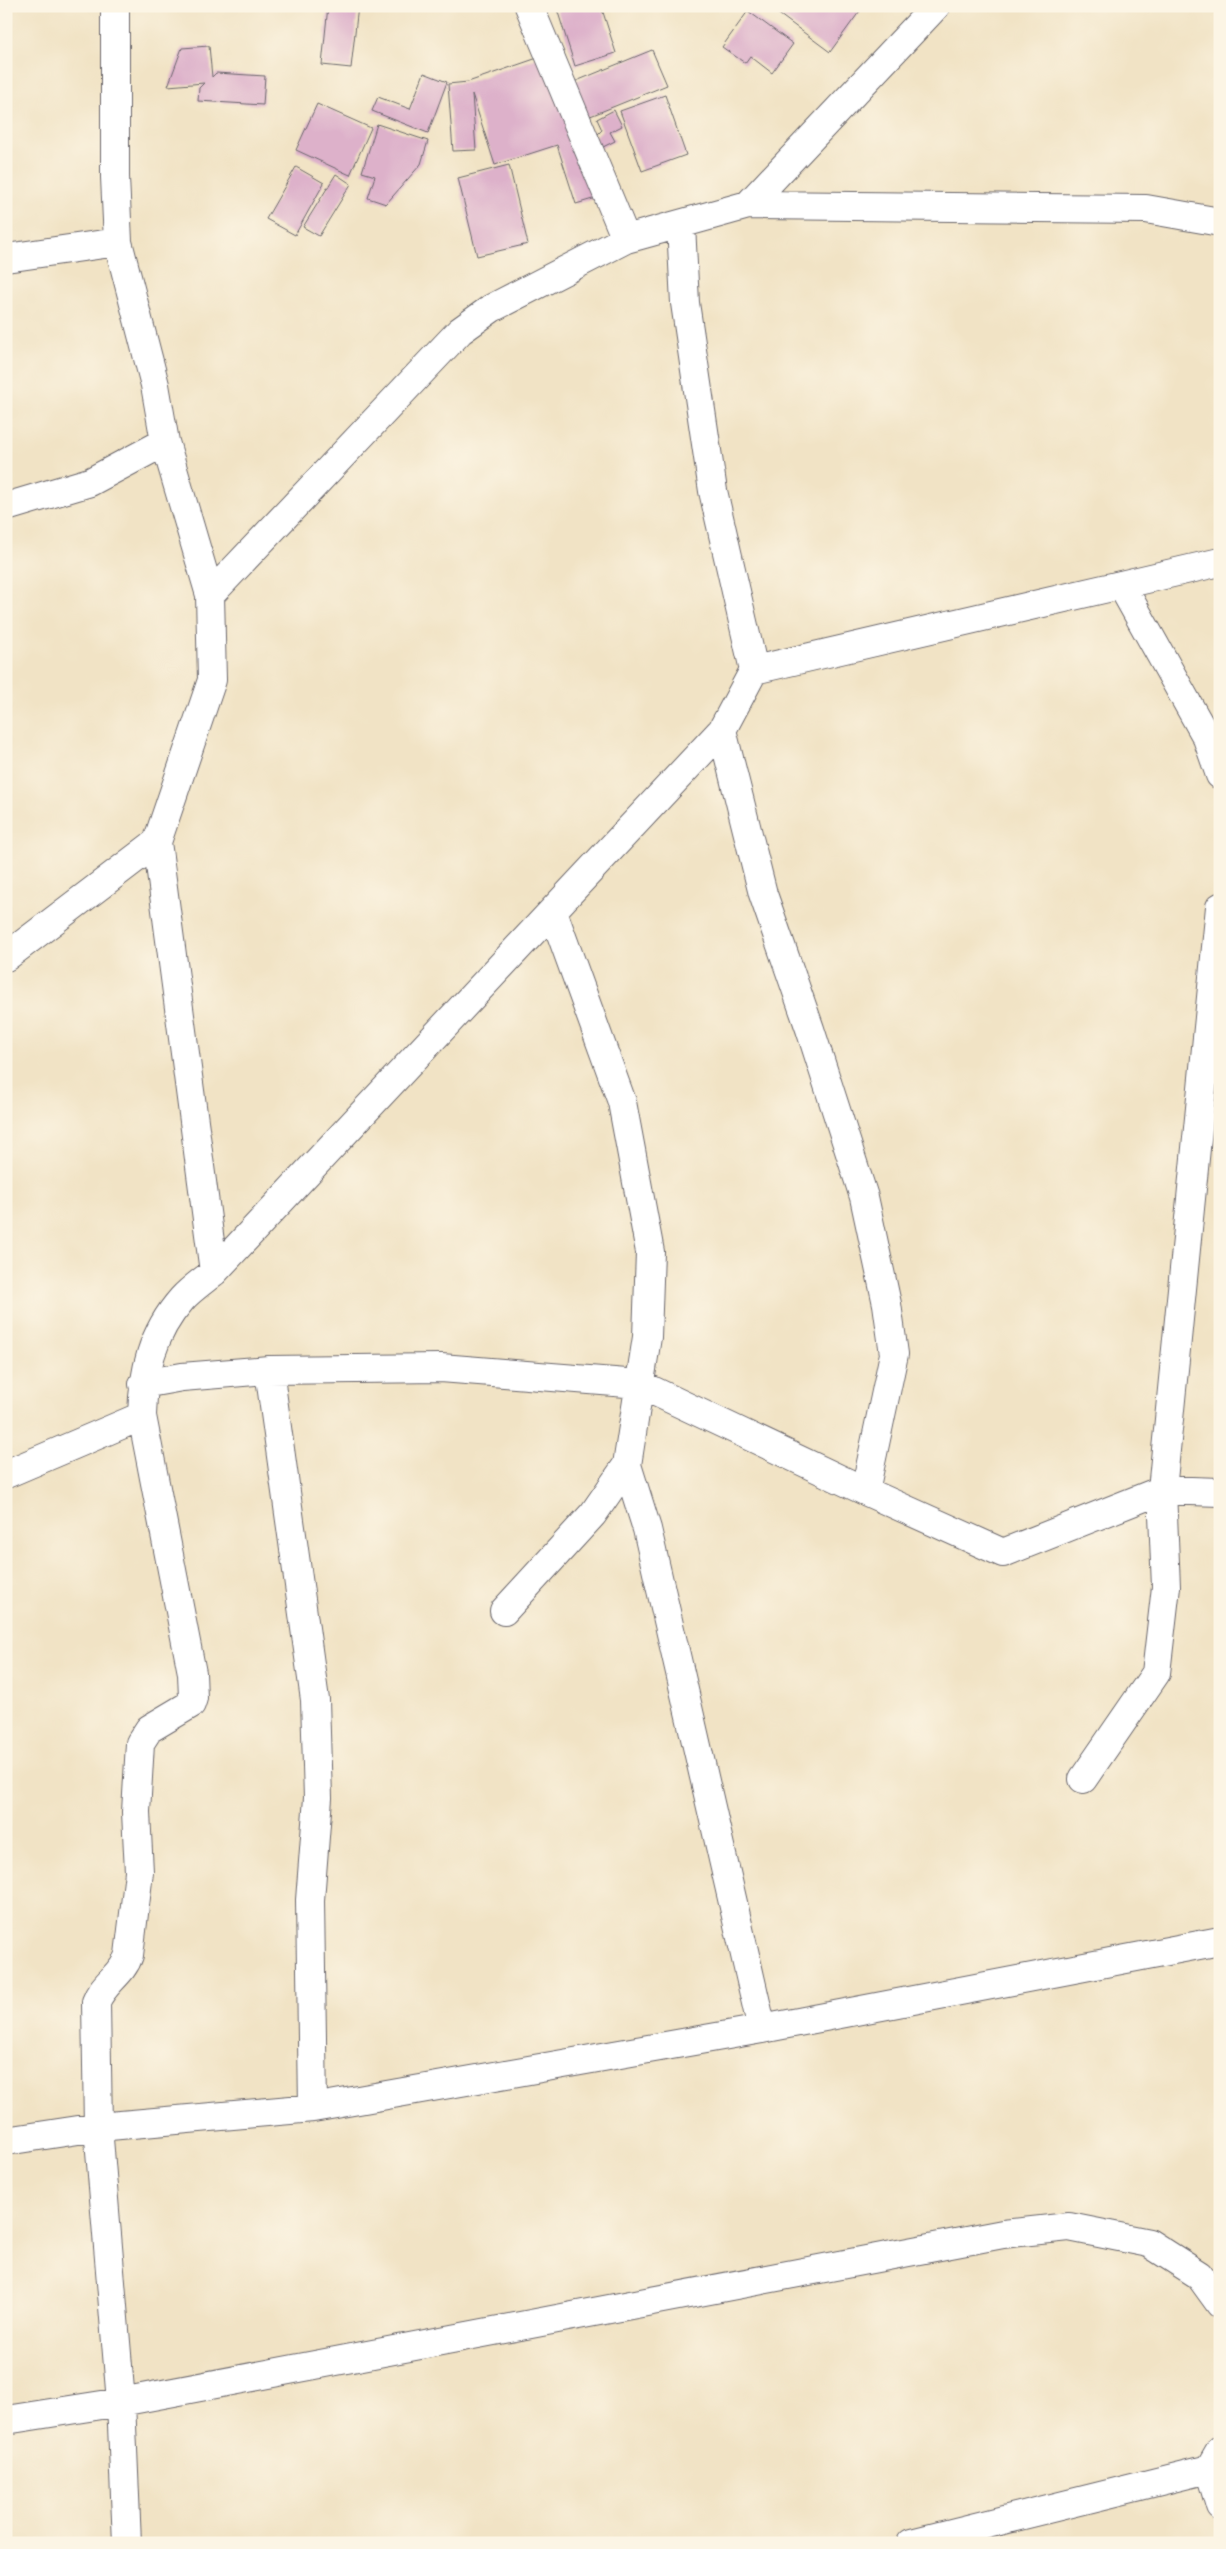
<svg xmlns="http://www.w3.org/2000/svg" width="1226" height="2549" viewBox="0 0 1226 2549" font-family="'IM FELL Double Pica',serif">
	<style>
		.building { fill: #ddb1ca }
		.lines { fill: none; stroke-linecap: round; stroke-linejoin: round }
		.street-casing { stroke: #6a666b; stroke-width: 30 }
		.street { stroke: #fff; stroke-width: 28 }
	</style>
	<rect width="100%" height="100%" fill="#fcf5e5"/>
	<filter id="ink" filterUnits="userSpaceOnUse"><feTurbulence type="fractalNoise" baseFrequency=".02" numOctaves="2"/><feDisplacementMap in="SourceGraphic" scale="10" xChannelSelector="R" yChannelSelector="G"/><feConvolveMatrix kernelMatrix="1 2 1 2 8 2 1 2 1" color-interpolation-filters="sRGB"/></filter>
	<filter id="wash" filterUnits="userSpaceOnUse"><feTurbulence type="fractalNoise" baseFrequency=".0096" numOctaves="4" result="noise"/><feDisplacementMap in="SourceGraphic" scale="20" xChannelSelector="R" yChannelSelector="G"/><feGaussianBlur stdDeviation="1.12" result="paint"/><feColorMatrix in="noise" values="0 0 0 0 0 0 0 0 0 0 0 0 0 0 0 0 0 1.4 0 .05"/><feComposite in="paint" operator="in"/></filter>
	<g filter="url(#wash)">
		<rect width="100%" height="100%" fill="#f1e3c5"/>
		<g id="blocks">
			<!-- building -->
			<path class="building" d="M328 6H358L351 68 322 65Z
				M556 6H601L616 53 575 66Z
				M768 6H860L862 8 830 52Z
				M748 11 793 44 772 73 750 56 745 63 722 47Z
				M209 46 212 77 216 73 265 76 263 105 198 101 199 88 204 83 168 86 182 48Z
				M652 50 667 85 583 119 569 84Z
				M549 54 596 198 576 204 557 145 495 165 472 94 476 150 453 151 448 84 468 82Z
				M424 73 447 82 428 133 372 111 378 97 410 109Z
				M665 95 686 155 642 171 620 111Z
				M317 104 371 128 350 175 296 150Z
				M614 110 622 126 610 132 615 141 599 149 594 138 602 130 597 119Z
				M377 124 428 141 421 164 386 204 368 198 375 176 362 172Z
				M509 165 528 244 477 256 458 178Z
				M296 167 324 183 295 235 266 219Z
				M336 174 351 184 319 236 303 227Z"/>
		</g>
	</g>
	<g filter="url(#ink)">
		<use href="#blocks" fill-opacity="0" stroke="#6a666b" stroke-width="1"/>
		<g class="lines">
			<defs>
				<path id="street" d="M115 6V177L118 242 155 385 165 442 210 595
					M529 6 626 239
					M748 205 936 6
					M681 225 685 303 713 491 754 670
					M6 258 118 242
					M6 507 90 482 165 442
					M1122 586 1207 738 1220 775
					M722 730 763 894 810 1029 864 1197 887 1304 894 1354 865 1491
					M157 842 214 1272
					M553 912 622 1102 650 1252 647 1337 627 1465 647 1529 762 2029
					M6 957 157 842 212 680 210 595 460 331 492 308 626 239 748 205 1146 209 1220 222
					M269 1370 315 1700 318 1798 310 1900 313 2108
					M143 1384 182 1377 269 1370 441 1368 639 1384 865 1491 1003 1553 1162 1490 1220 1492
					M6 1474 142 1416C143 1372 152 1333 182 1299 191 1289 203 1281 214 1272L722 730 754 670 1220 562
					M504 1611 593 1514 627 1465
					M1083 1779 1156 1673 1166 1587 1162 1490 1220 907
					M6 2141 98 2127 313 2108 762 2029 1220 1941
					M6 2420 121 2402 1003 2234 1069 2227 1149 2243 1199 2275 1220 2304
					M1220 2450 1209 2469 1220 2506
					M127 2543 121 2402 98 2127 96 2002C103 1983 123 1974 129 1955L139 1872 136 1812 140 1743 149 1729 191 1704 193 1698 192 1673 142 1416
					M911 2543 1209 2469"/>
			</defs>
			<!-- street casing -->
			<use href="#street" class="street-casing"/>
			<!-- street -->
			<use href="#street" class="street"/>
		</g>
	</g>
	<!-- margin -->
	<rect width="1226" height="2549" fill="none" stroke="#fcf5e5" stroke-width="25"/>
</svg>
